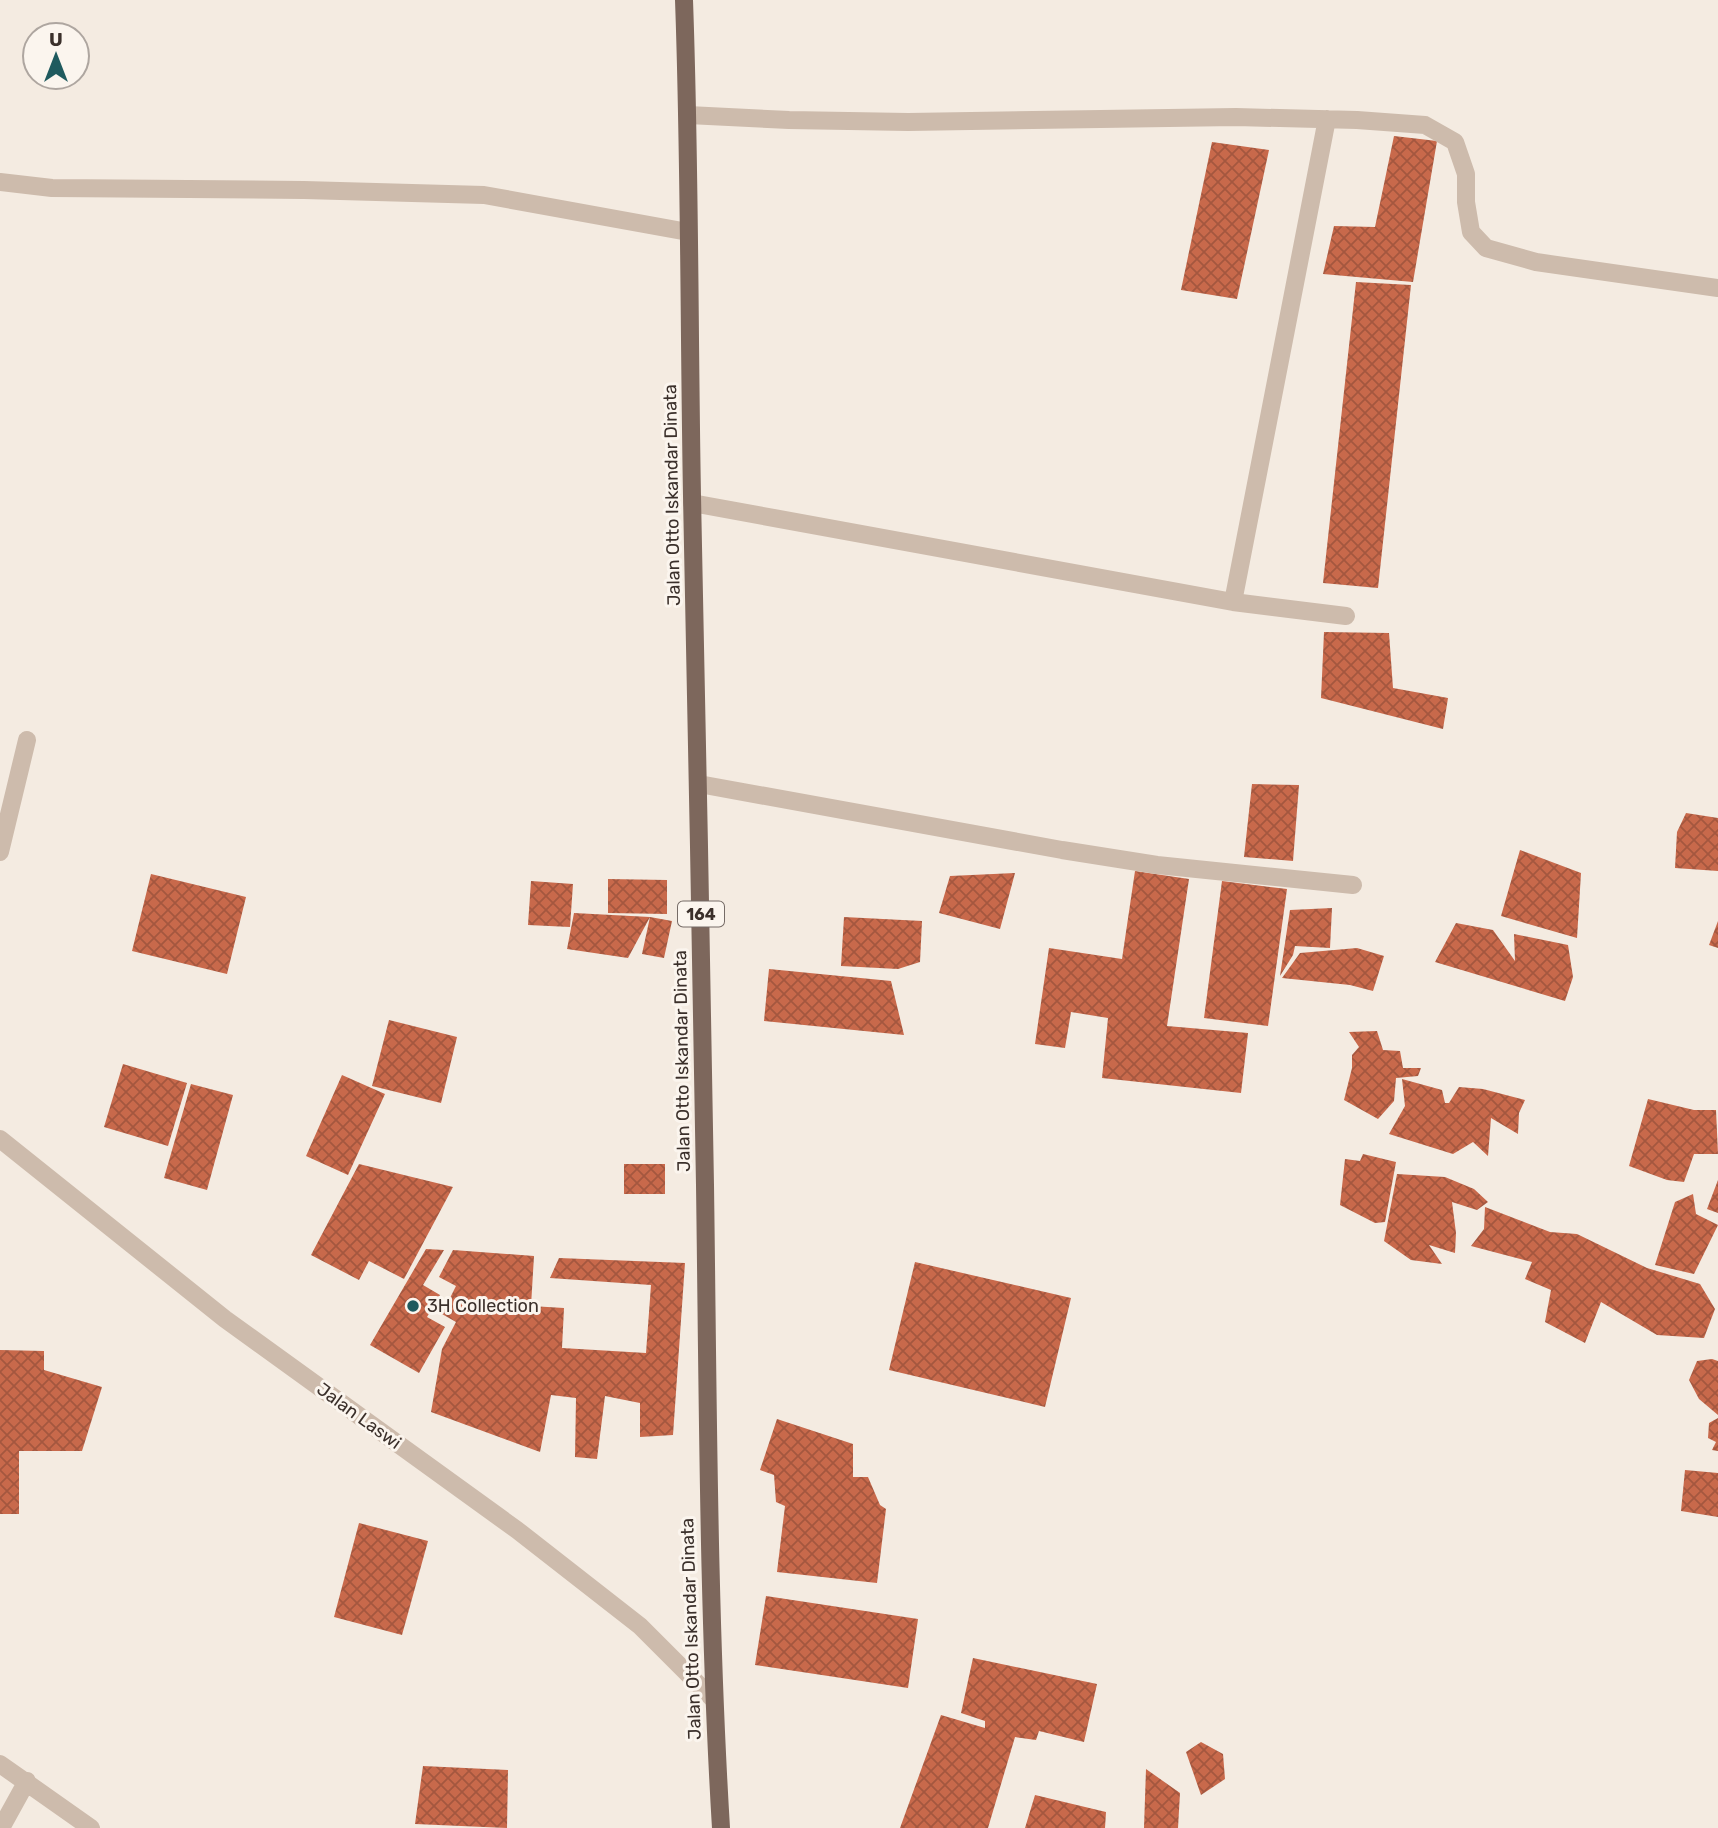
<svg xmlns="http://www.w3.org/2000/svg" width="1718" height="1828" viewBox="0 0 1718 1828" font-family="Rubik,sans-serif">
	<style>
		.building { fill: url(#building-cross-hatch) }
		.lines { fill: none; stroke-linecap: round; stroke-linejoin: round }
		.minor { stroke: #cdbbac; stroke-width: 18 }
		.tertiary { stroke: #cdbbac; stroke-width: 18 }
		.primary { stroke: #7d675c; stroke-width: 18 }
		.poi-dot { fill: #1f5a5e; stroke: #fbf5ee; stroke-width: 2.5 }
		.labels { text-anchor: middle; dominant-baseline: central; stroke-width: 6; stroke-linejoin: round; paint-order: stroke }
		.shield { fill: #fbf5ee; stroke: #756b66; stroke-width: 2 }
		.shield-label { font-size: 16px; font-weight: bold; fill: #3b302b }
		.street-label { font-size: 18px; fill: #3b302b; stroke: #fbf5ee }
		.poi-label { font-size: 18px; fill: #3b302b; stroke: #fbf5ee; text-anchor: start }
	</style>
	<defs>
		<pattern id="building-cross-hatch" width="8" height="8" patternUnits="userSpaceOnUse" patternTransform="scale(1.75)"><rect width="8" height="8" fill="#c8694b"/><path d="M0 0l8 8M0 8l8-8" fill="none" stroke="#a4573f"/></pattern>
	</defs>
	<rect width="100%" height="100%" fill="#f4ebe1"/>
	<!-- building -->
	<path class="building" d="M1394 136 1437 141 1413 282 1323 274 1334 226 1375 227Z
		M1212 142 1269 150 1237 299 1181 290Z
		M1356 282 1411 285 1378 588 1323 583Z
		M1324 632 1389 633 1393 688 1448 698 1443 729 1321 698Z
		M1252 784 1299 785 1293 861 1244 857Z
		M1686 813 1718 818V871L1675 868 1677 832Z
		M1520 850 1581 873 1577 938 1501 916Z
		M1135 871 1189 879 1167 1026 1248 1033 1241 1093 1102 1078 1108 1018 1071 1012 1065 1048 1035 1044 1049 948 1122 959Z
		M1015 873 1000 929 939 913 950 876Z
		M151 874 246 897 227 974 132 951Z
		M608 879 667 880V914L608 913Z
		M531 881 573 884 570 927 528 925Z
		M1222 881 1287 889 1268 1026 1204 1018Z
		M1332 908 1330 948 1295 946 1293 955 1280 976 1290 910Z
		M574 913 650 917 672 921 664 958 642 954 650 917 628 958 567 949Z
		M844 917 922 921 920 962 898 969 841 966Z
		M1718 921V948L1709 945Z
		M1456 923 1493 930 1515 961 1514 934 1568 945 1573 977 1565 1001 1435 962Z
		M1357 948 1384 956 1373 991 1350 985 1282 978 1300 953Z
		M769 969 891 981 904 1035 764 1021Z
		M389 1020 457 1037 441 1103 372 1086Z
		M1377 1031 1383 1050 1400 1051 1403 1068H1421L1418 1076 1396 1078 1394 1101 1378 1119 1344 1100 1352 1068V1055L1359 1047 1349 1032Z
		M123 1064 187 1083 168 1146 104 1127Z
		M342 1075 385 1094 348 1175 306 1156Z
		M1402 1079 1442 1090 1445 1103H1449L1459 1087 1483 1089 1525 1100 1519 1113 1518 1134 1491 1118 1488 1156 1473 1142 1453 1154 1389 1134 1405 1106Z
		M191 1084 233 1095 207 1190 164 1178Z
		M1648 1099 1694 1110H1716L1718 1154H1694L1684 1182 1667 1180 1629 1166Z
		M1363 1154 1396 1162 1385 1222 1375 1223 1340 1205 1345 1159 1360 1161Z
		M359 1164 453 1187 404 1279 369 1261 359 1280 311 1255Z
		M624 1164H665V1194H624Z
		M1397 1174 1445 1177 1474 1189 1488 1202 1477 1210 1452 1202 1456 1233 1455 1253 1429 1245 1442 1264 1411 1260 1384 1241Z
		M1718 1180V1213L1707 1209Z
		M1693 1194 1696 1214 1718 1225 1694 1274 1655 1265 1675 1202Z
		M1485 1207 1550 1232 1577 1234 1647 1268 1700 1284 1715 1309 1704 1338 1657 1335 1601 1302 1585 1343 1545 1322 1551 1290 1525 1279 1532 1262 1471 1246 1484 1229Z
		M426 1249 444 1250 423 1285 440 1295 427 1317 445 1327 419 1373 370 1345Z
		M453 1250 534 1256 531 1306 564 1308 562 1348 646 1353 651 1285 550 1278 559 1258 685 1263 673 1435 640 1437V1403L605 1396 597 1459 575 1457 576 1398 551 1395 540 1452 431 1412 442 1349 456 1322 442 1314 456 1286 439 1277Z
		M915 1262 1071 1298 1045 1407 889 1370Z
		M0 1350 44 1351V1370L102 1387 82 1451H19V1514H0Z
		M1712 1359 1718 1361V1415L1699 1399 1689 1380 1697 1361Z
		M1718 1418V1451L1712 1450 1716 1442 1708 1438 1709 1423Z
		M777 1419 853 1444V1477H868L880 1505 886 1509 877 1583 777 1572 785 1506 776 1502 774 1475 760 1470Z
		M1685 1470 1718 1473V1517L1681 1511Z
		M359 1523 428 1541 402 1635 334 1617Z
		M766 1596 918 1619 908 1688 755 1665Z
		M973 1658 1097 1684 1084 1742 1039 1731 1036 1740 1015 1737 988 1828H900L941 1715 985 1728V1721L961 1713Z
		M1201 1742 1223 1754 1225 1779 1201 1795 1186 1752Z
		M423 1766 508 1770 507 1828 415 1824Z
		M1146 1769 1180 1793 1178 1828H1144Z
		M1035 1795 1106 1812 1105 1828H1025Z"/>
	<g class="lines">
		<!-- minor -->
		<path class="minor" d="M688 115 789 120 908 122 1236 117 1357 120 1425 125 1455 142 1466 174V202L1471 232 1486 248 1536 262 1718 288
			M0 182 52 188 304 190 484 195 688 232
			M692 503 1233 602 1346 616
			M1233 602 1327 119
			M699 784 1062 850 1157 865 1353 885
			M0 852 27 740
			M0 1764 91 1828
			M1 1828 27 1781"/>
		<!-- tertiary -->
		<path class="tertiary" d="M0 1139 225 1319 517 1530 640 1626 713 1699"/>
		<!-- primary -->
		<path class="primary" d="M684 0C690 165 689 331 692 496 696 726 702 955 705 1185 708 1399 708 1614 721 1828"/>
	</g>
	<!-- markers -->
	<circle class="poi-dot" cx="413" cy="1306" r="7"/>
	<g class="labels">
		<!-- shield labels -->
		<rect class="shield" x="678" y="901.5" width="46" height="25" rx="5"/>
		<g class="shield-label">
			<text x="701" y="914">164</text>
		</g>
		<!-- street labels -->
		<g class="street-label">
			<text transform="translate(672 495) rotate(-91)">Jalan Otto Iskandar Dinata</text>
			<text transform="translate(682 1061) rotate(-91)">Jalan Otto Iskandar Dinata</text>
			<text transform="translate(359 1416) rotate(36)">Jalan Laswi</text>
			<text transform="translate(691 1629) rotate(-92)">Jalan Otto Iskandar Dinata</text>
		</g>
		<!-- poi labels -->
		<g class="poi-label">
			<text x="427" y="1306">3H Collection</text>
		</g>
	</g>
	<!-- north arrow -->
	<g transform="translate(56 56)"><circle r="33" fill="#fbf5ee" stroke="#aea6a0" stroke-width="2"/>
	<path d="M0-5L12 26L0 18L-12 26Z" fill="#1f5a5e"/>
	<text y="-10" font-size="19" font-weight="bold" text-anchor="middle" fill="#3b302b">U</text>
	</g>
</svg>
